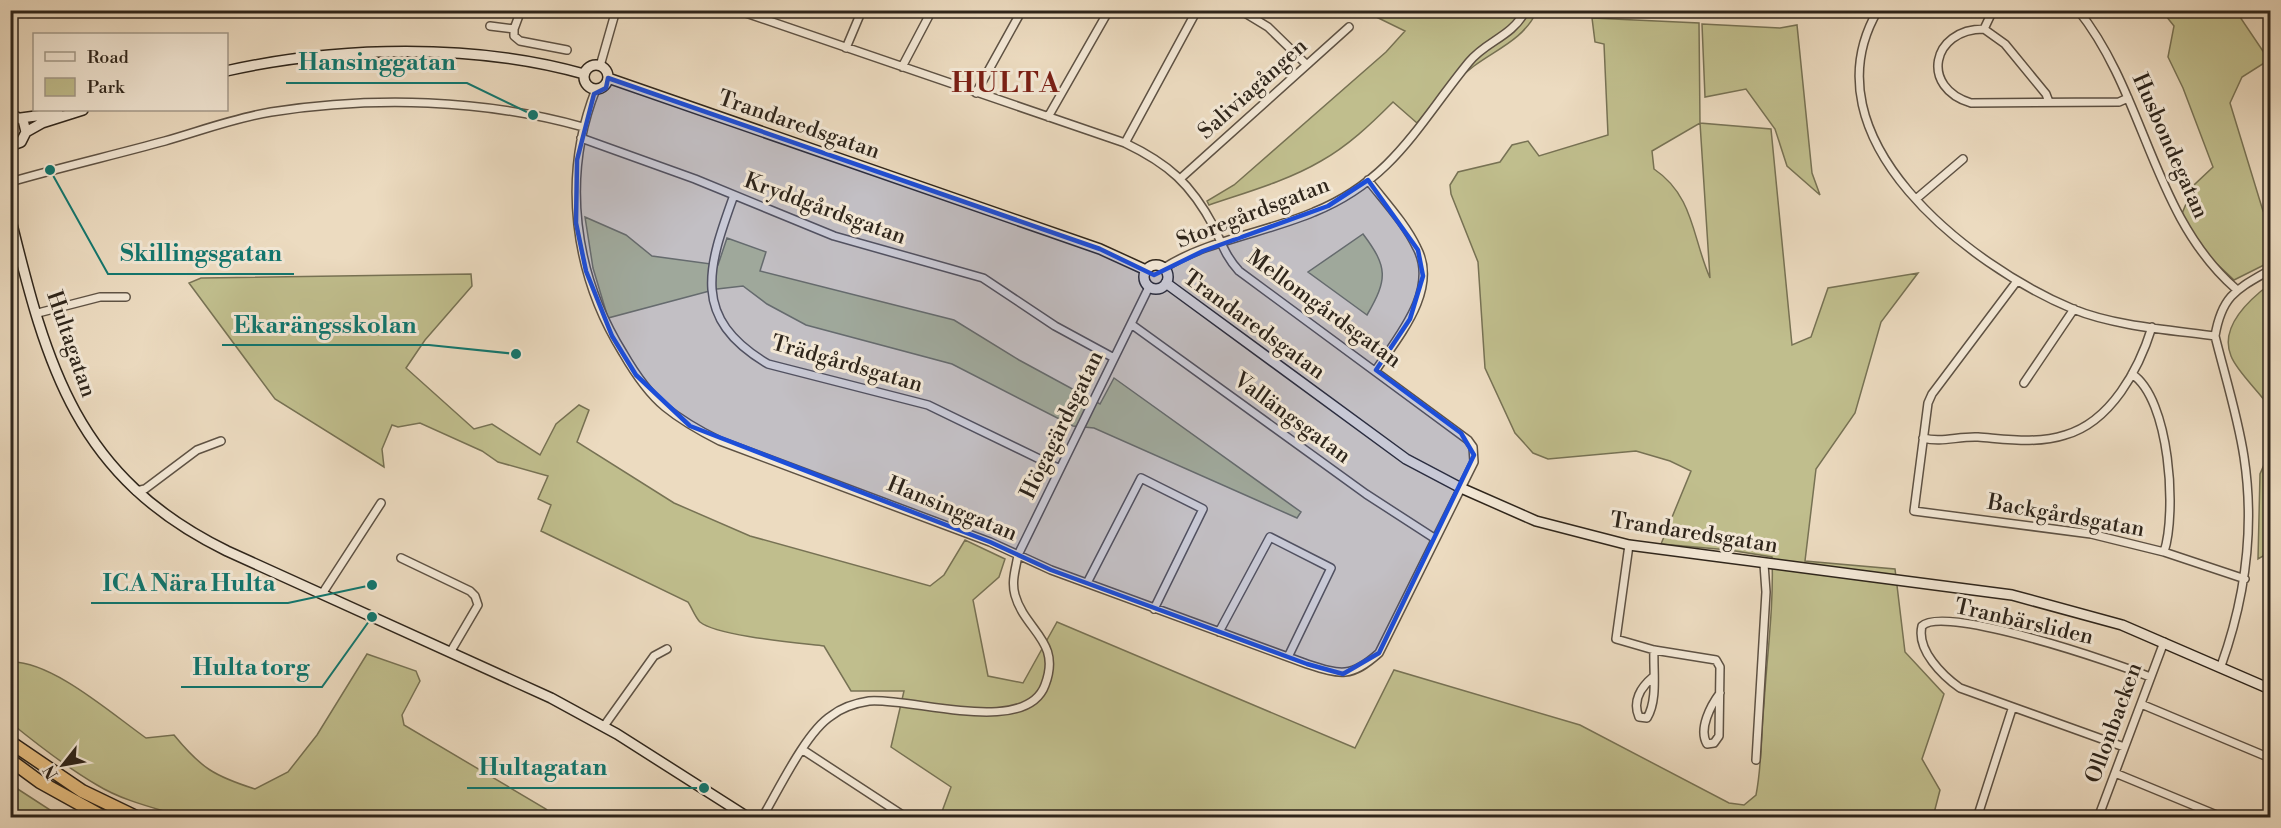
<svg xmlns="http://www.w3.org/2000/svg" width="2281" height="828" viewBox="0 0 2281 828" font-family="'Libre Bodoni',serif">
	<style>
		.green { fill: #c0be8d; stroke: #777254; stroke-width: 1.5; fill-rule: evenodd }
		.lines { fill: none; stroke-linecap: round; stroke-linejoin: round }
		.street-casing { stroke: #5e5244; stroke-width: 10 }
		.secondary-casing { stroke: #2e251b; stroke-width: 12 }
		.highway-casing { stroke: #2e251b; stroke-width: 15 }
		.street { stroke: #f3e8d6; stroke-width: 7 }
		.secondary { stroke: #f3e8d6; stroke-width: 9 }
		.highway { stroke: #e6be80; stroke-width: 12 }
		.marked { fill: #1d4ed8; fill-opacity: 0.2; stroke: #1d4ed8; stroke-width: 4.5; stroke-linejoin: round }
		.labels { text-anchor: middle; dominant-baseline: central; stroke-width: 6; stroke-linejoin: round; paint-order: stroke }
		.street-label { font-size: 22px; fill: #2e251b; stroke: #f3e8d6 }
		.district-label { font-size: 28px; font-weight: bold; letter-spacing: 1.5px; fill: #7a1f14; stroke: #f3e8d6 }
		.leader { fill: none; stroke: #0f766e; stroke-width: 2 }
		.callout-dot { fill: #0f766e; stroke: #f3e8d6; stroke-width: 2 }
		.callout-label { font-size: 24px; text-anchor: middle; font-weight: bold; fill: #0f766e; stroke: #f3e8d6; stroke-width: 6; stroke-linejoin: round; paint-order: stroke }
	</style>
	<rect width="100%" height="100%" fill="#ecdbc0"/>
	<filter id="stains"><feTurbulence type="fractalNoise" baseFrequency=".00333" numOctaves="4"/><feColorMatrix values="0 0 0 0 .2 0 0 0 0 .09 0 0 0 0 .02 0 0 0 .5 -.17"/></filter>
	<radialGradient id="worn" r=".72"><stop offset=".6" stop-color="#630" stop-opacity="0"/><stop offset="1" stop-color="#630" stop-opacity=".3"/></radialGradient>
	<!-- green -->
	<path class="green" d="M1364 11H1537C1524 39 1497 49 1474 66 1453 82 1433 102 1417 123L1393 102C1371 124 1348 146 1321 161 1287 181 1247 192 1209 205L1207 201 1234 185 1386 52 1405 31Z
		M2162 11H2236L2269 60 2242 77 2230 103 2263 211 2270 221V262L2234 280 2201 249 2181 216 2194 185 2213 167 2183 88 2168 57 2174 26Z
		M1592 18 1699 23 1700 123 1771 129 1792 345 1811 337 1828 288 1918 273 1881 322 1855 413 1816 469 1805 561 1895 569 1905 652 1944 694 1922 759 1940 790 1933 817H940L951 787 891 747 904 691H851L824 646C799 643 717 636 700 622 695 617 692 608 688 602L541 531 551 505 538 499 548 476 498 462 482 451 420 423 398 427 392 425 382 449 384 467 275 399 189 283 201 278 471 274 472 286 425 340 406 368 474 429 492 424 540 455 556 424 579 405 589 410 577 442 674 503 750 536 930 586 944 575 965 540 1005 559 999 577 973 600 988 676 1023 683 1057 622 1355 748 1394 670 1580 725 1729 803 1744 805 1756 795C1762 765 1761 735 1764 704 1767 655 1774 606 1772 557L1729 550 1661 544 1691 471 1670 461 1636 451 1548 459 1533 453 1515 433 1485 368 1478 262 1451 194 1450 185 1458 172 1500 162 1512 145 1528 141 1539 156 1608 135 1604 44 1595 42ZM1700 123 1710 278C1692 237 1694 196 1654 169L1652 151Z
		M1702 24 1780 28 1797 25 1812 173 1820 195 1787 166 1775 129 1746 89 1705 97Z
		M585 217 626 235 652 256 718 265 727 238 766 252 760 271 954 320 1019 360 1100 404 1114 378 1301 512 1297 518 1094 428 1073 426 952 364 806 325 767 304 743 286 717 289 608 318 593 268Z
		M1363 234C1388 267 1388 279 1367 315L1308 272Z
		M2270 284V408C2260 392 2237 372 2231 356 2219 327 2250 299 2270 284Z
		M2270 451V552L2258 559 2260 474Z
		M367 654 416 671 420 681 402 715 404 725 546 809 554 817H184C155 808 123 801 97 785 66 767 38 745 11 723V662C52 661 112 714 146 738L174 735C201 768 214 776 255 789L288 772 317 735Z
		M10 784 61 817H11Z"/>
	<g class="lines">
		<defs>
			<path id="street" d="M1240 10 1268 27 1306 64
				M1878 10C1803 138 1970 266 2073 309 2114 326 2171 330 2215 336
				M2078 10C2146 95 2152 216 2236 289
				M490 26 514 29V36L520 41 567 50
				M514 29 521 10
				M1984 29 1993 10
				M846 48 862 10
				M600 66 616 10
				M902 67 932 10
				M596 89C561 177 574 274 623 353 634 372 648 393 665 407 682 421 700 431 720 441L990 542 1051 570 1307 664C1341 675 1351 678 1379 653L1474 462 1473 447 1468 440 1239 271C1226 257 1222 244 1214 227 1191 184 1169 164 1125 143L737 10
				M976 93 1022 10
				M2049 102 2046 94 2005 44 1984 29C1931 29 1920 88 1971 103L2119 102 2128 98
				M1048 117 1109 10
				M581 138 695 179 834 236 983 278 1055 326 1114 358
				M1125 143 1197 10
				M1181 178 1349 27
				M1368 180C1385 202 1405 223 1417 248 1439 290 1398 337 1376 370
				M10 182C62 167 114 155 165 141 200 131 235 118 271 112 374 96 483 99 583 127
				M734 195C708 267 690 318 768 364L928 405 1060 469
				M1916 199 1963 159
				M1164 268C1205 241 1268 232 1314 212 1393 180 1419 123 1469 62 1487 40 1511 38 1526 10
				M2017 281 1932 394 1928 403 1914 511 2091 534 2164 552 2245 579
				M38 313 100 297H126
				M1131 324 1366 494 1434 538
				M2132 374C2170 399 2177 512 2164 552
				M2024 383 2074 309
				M1923 438C1942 443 1958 436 1978 437 2006 439 2038 444 2065 435 2111 422 2139 369 2152 327
				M136 491 145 489 197 450 221 441
				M1629 545 1616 639 1654 650 1716 660 1720 667 1719 736 1714 743 1707 744C1698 729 1711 705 1720 693
				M401 558 470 591 475 596 478 605 451 651
				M1087 583 1141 478 1203 509 1154 609
				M322 594 381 503
				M1219 632 1270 537 1331 568 1288 657
				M2221 666C2245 599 2255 529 2244 457 2238 417 2225 376 2215 336 2222 295 2237 289 2270 270
				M1653 677C1641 687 1632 701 1639 717L1647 718C1658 700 1653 671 1654 650
				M2141 704 2270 758
				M604 726 654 656 667 649
				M2124 747 1960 688C1943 676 1916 650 1922 626 1944 604 2119 664 2150 677
				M803 750 907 818
				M1756 760 1766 592 1764 564
				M2115 773 2224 818
				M762 818C778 791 806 732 831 716 841 708 856 703 869 701 911 697 1026 737 1045 685 1062 641 1025 631 1015 595 1011 581 1016 568 1018 555L1149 287
				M1977 818 2012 709
				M2098 818 2164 642"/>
			<path id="secondary" d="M584 77a12 12 0 1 1 24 0a12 12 0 1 1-24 0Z
				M226 71C337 46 475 43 584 74
				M608 78 1100 249 1146 270
				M10 114 23 120 26 132 21 142 10 146
				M21 118 58 113
				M26 132 42 123 83 110
				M10 216C47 367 76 477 227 551L551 698 617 734 749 818
				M1144 277a12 12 0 1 1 24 0a12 12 0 1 1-24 0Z
				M1166 283 1406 459 1461 488 1536 521 1629 545 2012 595 2122 625 2270 689"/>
			<path id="highway" d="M10 742 82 791 138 818
				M10 760 40 782 105 818"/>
		</defs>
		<!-- street casing -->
		<use href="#street" class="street-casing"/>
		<!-- secondary casing -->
		<use href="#secondary" class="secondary-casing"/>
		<!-- highway casing -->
		<use href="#highway" class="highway-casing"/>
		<!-- street -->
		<use href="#street" class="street"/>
		<!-- secondary -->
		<use href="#secondary" class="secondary"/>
		<!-- highway -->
		<use href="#highway" class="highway"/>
	</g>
	<!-- marked area -->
	<path class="marked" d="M608 78 1100 249 1154 275 1203 251 1328 206 1368 180 1418 250 1423 276 1410 319 1376 370 1461 433 1474 455 1379 653 1343 674 1307 664 1051 570 990 542 690 426 636 375 612 336 586 271 576 223 577 160 594 94 606 88Z"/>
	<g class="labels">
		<!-- street labels -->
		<g class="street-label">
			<text transform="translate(1253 89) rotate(-42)">Saliviagången</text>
			<text transform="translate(799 125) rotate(19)">Trandaredsgatan</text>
			<text transform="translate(2170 146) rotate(66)">Husbondegatan</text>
			<text transform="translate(825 209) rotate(20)">Kryddgårdsgatan</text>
			<text transform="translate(1253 213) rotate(-21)">Storegårdsgatan</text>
			<text transform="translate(1324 309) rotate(36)">Mellomgårdsgatan</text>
			<text transform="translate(1254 325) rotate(36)">Trandaredsgatan</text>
			<text transform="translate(71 344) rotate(71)">Hultagatan</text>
			<text transform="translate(847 364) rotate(16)">Trädgårdsgatan</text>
			<text transform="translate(1292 418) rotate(36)">Vallängsgatan</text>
			<text transform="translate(1062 425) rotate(-64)">Högagärdsgatan</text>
			<text transform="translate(952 509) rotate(22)">Hansinggatan</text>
			<text transform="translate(2066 516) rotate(10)">Backgårdsgatan</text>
			<text transform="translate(1694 533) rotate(9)">Trandaredsgatan</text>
			<text transform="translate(2024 622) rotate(13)">Tranbärsliden</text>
			<text transform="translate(2114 723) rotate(-70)">Ollonbacken</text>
		</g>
		<!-- district labels -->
		<g class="district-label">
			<text x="1006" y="83">HULTA</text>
		</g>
	</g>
	<!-- callouts -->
	<path class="leader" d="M533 115L467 83H286M50 170L108 274H294M516 354L429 345H222M372 585L288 603H91M372 617L322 687H181M704 788L619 788H467"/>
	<g class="callout-dot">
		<circle cx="533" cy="115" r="6"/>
		<circle cx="50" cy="170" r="6"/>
		<circle cx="516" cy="354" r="6"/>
		<circle cx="372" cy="585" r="6"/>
		<circle cx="372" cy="617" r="6"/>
		<circle cx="704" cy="788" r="6"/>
	</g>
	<g class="callout-label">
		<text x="377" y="70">Hansinggatan</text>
		<text x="201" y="261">Skillingsgatan</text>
		<text x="325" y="333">Ekarängsskolan</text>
		<text x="189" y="591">ICA Nära Hulta</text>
		<text x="251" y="675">Hulta torg</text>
		<text x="543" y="775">Hultagatan</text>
	</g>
	<!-- margin -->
	<rect width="2281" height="828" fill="none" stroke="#ecdbc0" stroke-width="36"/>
	<rect x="12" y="12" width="2257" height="804" fill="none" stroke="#2e251b" stroke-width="3"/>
	<rect x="18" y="18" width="2245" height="792" fill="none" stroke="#2e251b" stroke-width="1.5"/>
	<!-- legend -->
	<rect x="33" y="33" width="195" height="78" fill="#f3e8d6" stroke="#a49a8b" stroke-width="1.5"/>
	<rect x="45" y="52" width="30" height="9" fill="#f3e8d6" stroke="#a49a8b" stroke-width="1.5"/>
	<text x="87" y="63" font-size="18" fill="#2e251b">Road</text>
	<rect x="45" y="78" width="30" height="18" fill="#c0be8d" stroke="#a49a8b" stroke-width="1.5"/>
	<text x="87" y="93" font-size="18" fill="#2e251b">Park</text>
	<!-- north arrow -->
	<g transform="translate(63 765) rotate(239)" stroke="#f3e8d6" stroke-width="4.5" paint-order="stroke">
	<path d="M0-4.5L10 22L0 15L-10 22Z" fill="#2e251b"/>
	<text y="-9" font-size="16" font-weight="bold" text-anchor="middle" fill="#2e251b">N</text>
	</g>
	<rect width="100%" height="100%" filter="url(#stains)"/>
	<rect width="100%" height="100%" fill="url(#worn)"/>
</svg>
